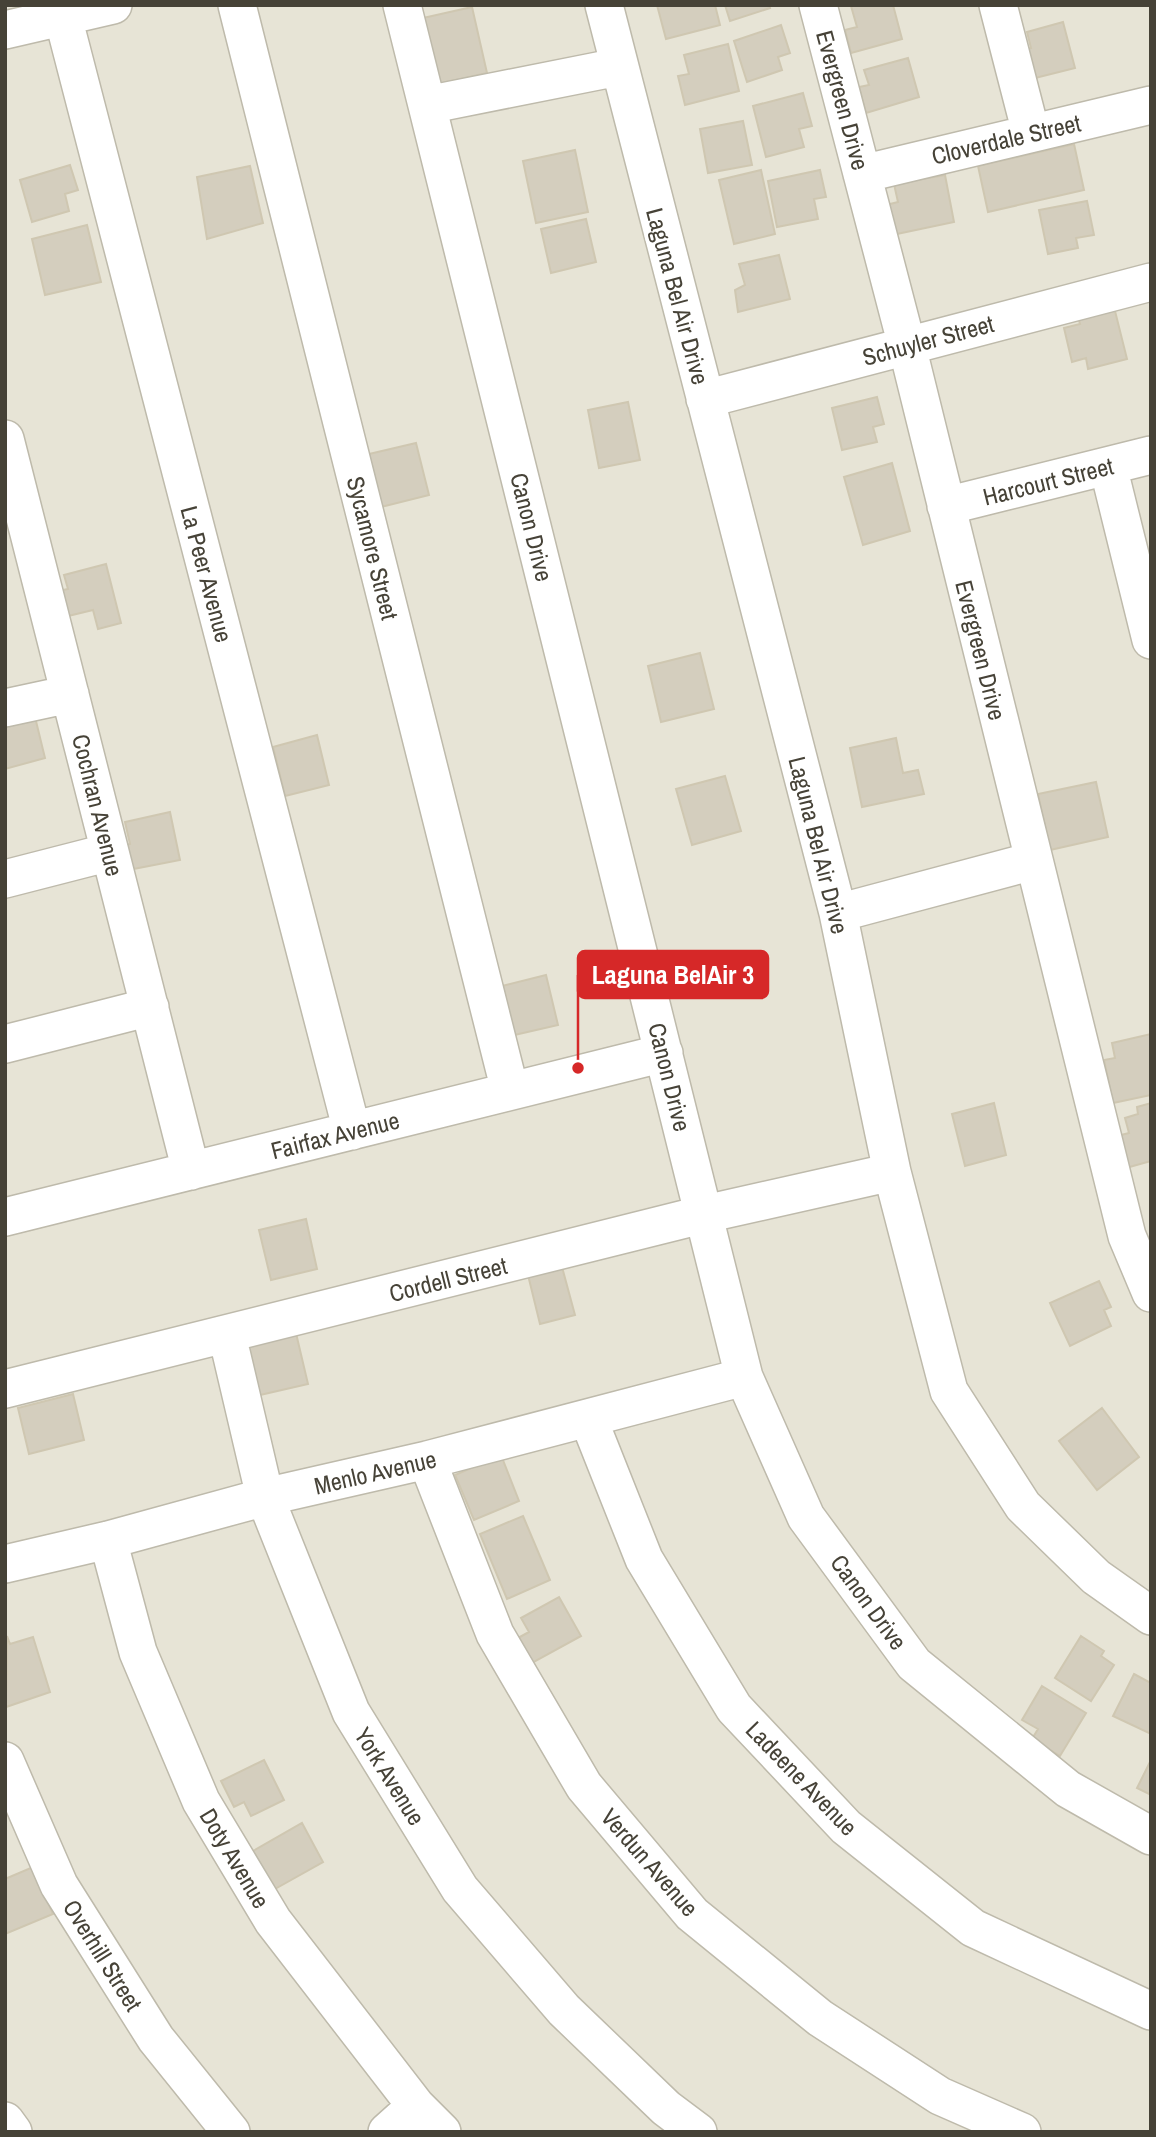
<svg xmlns="http://www.w3.org/2000/svg" width="1156" height="2137" viewBox="0 0 1156 2137" font-family="'Archivo Narrow',sans-serif">
	<style>
		.residential { fill: #e7e4d6 }
		.building { fill: #d4cebe; stroke: #cfc7b1; stroke-width: 2 }
		.lines { fill: none; stroke-linecap: round; stroke-linejoin: round }
		.minor-casing { stroke: #bebaab; stroke-width: 40 }
		.minor { stroke: #fff; stroke-width: 37 }
		.labels { text-anchor: middle; dominant-baseline: central; stroke-width: 7; stroke-linejoin: round; paint-order: stroke }
		.street-label { font-size: 24px; fill: #464237; stroke: #fff }
		.leader { fill: none; stroke: #d62828; stroke-width: 2.5 }
		.callout-dot { fill: #d62828; stroke: #fff; stroke-width: 2.5 }
		.callout { fill: #d62828; stroke: #d62828; stroke-width: 2.5 }
		.callout-label { font-size: 26px; text-anchor: middle; font-weight: bold; fill: #fff }
	</style>
	<rect width="100%" height="100%" fill="#f3f1e8"/>
	<!-- residential -->
	<path class="residential" d="M5 5H1151V2132H5Z"/>
	<!-- building -->
	<path class="building" d="M657 5H715L720 25 666 39Z
		M725 5H769L770 8 730 21Z
		M893 5 902 39 851 53 845 30 857 27 851 6Z
		M472 7 487 73 438 84 423 18Z
		M1063 22 1075 68 1023 81 1015 53 1031 48 1027 32Z
		M781 25 790 53 778 57 782 70 747 82 734 41Z
		M728 44 739 91 685 105 678 76 689 74 684 55Z
		M908 58 919 97 866 113 859 87 869 85 864 70Z
		M803 93 812 126 799 129 804 147 766 157 753 106Z
		M743 121 752 165 708 173 700 129Z
		M1074 144 1084 190 988 212 978 166Z
		M575 150 588 212 536 223 523 161Z
		M70 165 78 190 65 194 69 211 32 222 20 180Z
		M250 166 263 223 207 239 197 177Z
		M761 170 775 234 734 244 719 180Z
		M820 170 826 197 814 199 818 219 777 227 768 181Z
		M945 175 954 222 892 235 886 205 898 202 894 184Z
		M1087 201 1094 235 1076 238 1078 248 1048 254 1039 210Z
		M586 219 596 262 551 273 541 229Z
		M87 225 101 282 45 295 32 239Z
		M779 255 790 299 738 312 735 290 745 285 739 264Z
		M1113 303 1127 359 1088 369 1086 358 1072 362 1064 328 1080 324 1077 312Z
		M877 397 884 424 873 427 877 442 842 450 832 408Z
		M628 402 640 460 599 468 588 410Z
		M416 443 429 495 381 507 369 454Z
		M892 463 910 531 863 545 844 477Z
		M106 564 121 623 98 629 93 610 64 617 58 591 68 589 64 575Z
		M700 653 714 709 661 722 648 666Z
		M35 717 45 758 5 769V724Z
		M317 735 329 785 285 796 273 747Z
		M896 738 903 773 918 770 924 794 862 807 850 748Z
		M725 776 741 831 692 845 676 789Z
		M1096 782 1108 837 1050 850 1038 794Z
		M170 812 180 860 123 871 118 847 130 844 125 822Z
		M546 975 558 1025 510 1036 498 987Z
		M1151 1034V1095L1113 1103 1104 1060 1115 1058 1112 1043Z
		M994 1103 1006 1155 965 1166 952 1114Z
		M1151 1103V1161L1126 1168 1117 1136 1129 1133 1125 1118 1138 1114 1137 1107Z
		M306 1219 317 1269 271 1280 259 1230Z
		M562 1267 575 1315 540 1324 528 1275Z
		M1099 1281 1111 1307 1104 1310 1111 1326 1070 1346 1050 1303Z
		M295 1329 308 1384 260 1395 247 1341Z
		M73 1394 84 1440 29 1454 18 1408Z
		M1102 1408 1139 1457 1097 1490 1059 1441Z
		M501 1455 519 1501 474 1520 455 1475Z
		M523 1516 550 1580 507 1599 480 1534Z
		M559 1597 581 1636 532 1663 518 1638 529 1632 521 1618Z
		M7 1636 10 1644 33 1637 50 1692 6 1707Z
		M1081 1636 1104 1651 1101 1656 1114 1665 1091 1701 1055 1678Z
		M1134 1674 1151 1683V1734L1113 1716Z
		M1042 1686 1086 1713 1060 1756 1032 1739 1038 1729 1022 1720Z
		M264 1760 284 1800 251 1816 244 1802 234 1807 221 1781Z
		M1151 1760V1795L1137 1788Z
		M302 1823 323 1862 275 1889 253 1851Z
		M33 1867 53 1914 5 1934V1879Z"/>
	<g class="lines">
		<defs>
			<path id="minor" d="M237 5 510 1091
				M402 5 744 1377 806 1517 914 1664 1068 1789 1151 1836
				M604 5 838 913 892 1172 949 1391 1023 1506 1096 1577 1151 1616
				M818 5 907 346 1127 1236 1151 1293
				M998 5 1031 133
				M63 17 352 1131
				M5 30 113 5
				M427 105 618 67
				M862 174 1151 105
				M705 399 1151 282
				M5 439 191 1171
				M1108 466 1151 640
				M946 506 1151 455
				M5 708 70 694
				M5 879 110 852
				M838 913 1033 861
				M5 1044 150 1007
				M5 1217 664 1053
				M227 1335 265 1497 351 1712 460 1889 564 2010 666 2108 698 2132
				M5 1389 705 1214 892 1172
				M588 1418 644 1559 734 1708 846 1827 973 1928 1151 2011
				M427 1460 495 1634 584 1786 692 1914 820 2018 940 2096 1022 2132
				M108 1540 138 1652 201 1801 273 1921 416 2106 442 2132
				M5 1564 108 1540 265 1497 427 1460 744 1377
				M5 1761 59 1885 156 2039 231 2132
				M5 2121 13 2132
				M387 2132 416 2106"/>
		</defs>
		<!-- minor casing -->
		<use href="#minor" class="minor-casing"/>
		<!-- minor -->
		<use href="#minor" class="minor"/>
	</g>
	<g class="labels">
		<!-- street labels -->
		<g class="street-label">
			<text transform="translate(843 100) rotate(75)">Evergreen Drive</text>
			<text transform="translate(1006 139) rotate(-13)">Cloverdale Street</text>
			<text transform="translate(678 296) rotate(75)">Laguna Bel Air Drive</text>
			<text transform="translate(928 340) rotate(-15)">Schuyler Street</text>
			<text transform="translate(1048 481) rotate(-14)">Harcourt Street</text>
			<text transform="translate(532 527) rotate(76)">Canon Drive</text>
			<text transform="translate(373 548) rotate(76)">Sycamore Street</text>
			<text transform="translate(207 574) rotate(75)">La Peer Avenue</text>
			<text transform="translate(981 650) rotate(76)">Evergreen Drive</text>
			<text transform="translate(98 805) rotate(76)">Cochran Avenue</text>
			<text transform="translate(819 845) rotate(76)">Laguna Bel Air Drive</text>
			<text transform="translate(670 1077) rotate(76)">Canon Drive</text>
			<text transform="translate(335 1135) rotate(-14)">Fairfax Avenue</text>
			<text transform="translate(448 1279) rotate(-14)">Cordell Street</text>
			<text transform="translate(375 1472) rotate(-13)">Menlo Avenue</text>
			<text transform="translate(869 1602) rotate(54)">Canon Drive</text>
			<text transform="translate(390 1776) rotate(58)">York Avenue</text>
			<text transform="translate(802 1778) rotate(46)">Ladeene Avenue</text>
			<text transform="translate(235 1858) rotate(59)">Doty Avenue</text>
			<text transform="translate(650 1862) rotate(49)">Verdun Avenue</text>
			<text transform="translate(103 1955) rotate(58)">Overhill Street</text>
		</g>
	</g>
	<!-- callouts -->
	<path class="leader" d="M578 1068L578 975"/>
	<circle class="callout-dot" cx="578" cy="1068" r="7"/>
	<rect class="callout" x="578" y="951" width="190" height="47" rx="7"/>
	<g class="callout-label">
		<text x="673" y="984">Laguna BelAir 3</text>
	</g>
	<!-- border -->
	<rect width="1156" height="2137" fill="none" stroke="#464237" stroke-width="14"/>
</svg>
